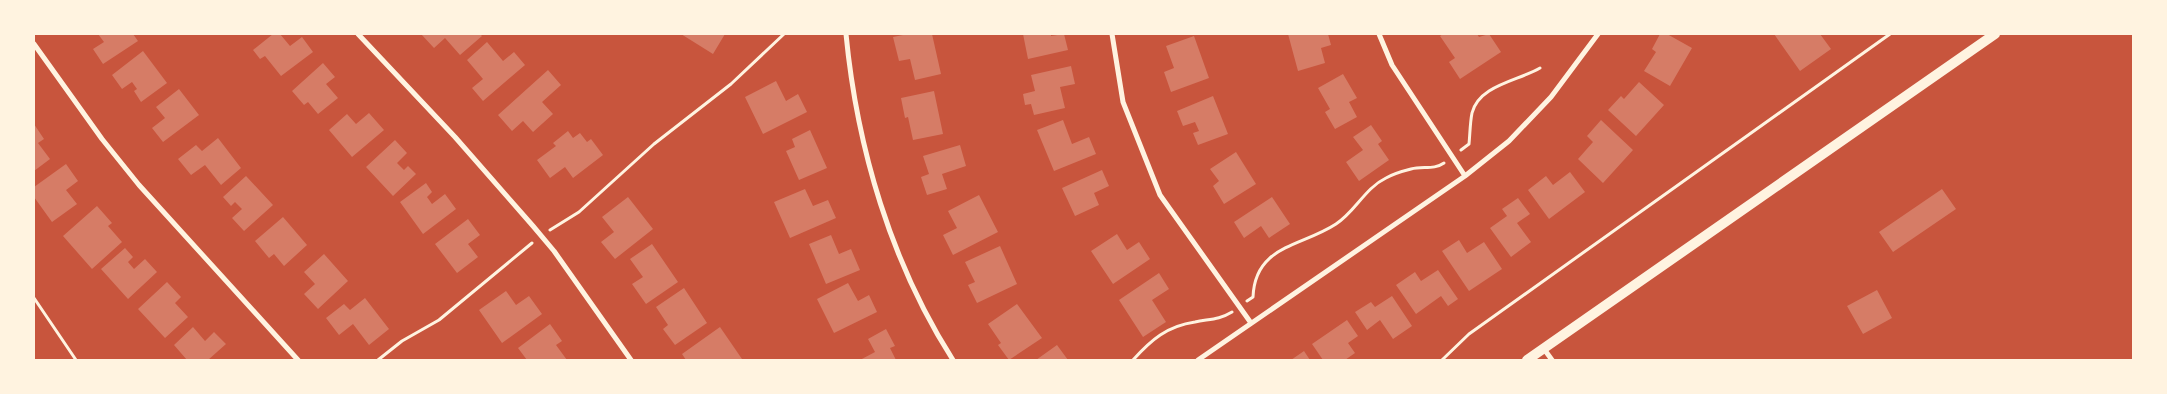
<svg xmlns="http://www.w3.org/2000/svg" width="2167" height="394" viewBox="0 0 2167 394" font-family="'Varela Round',sans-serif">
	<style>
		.building { fill: #d67c66 }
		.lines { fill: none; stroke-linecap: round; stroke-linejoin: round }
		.path { stroke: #fff3e0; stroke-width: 3 }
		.minor { stroke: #fff3e0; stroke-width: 5 }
		.secondary { stroke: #fff3e0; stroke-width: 10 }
	</style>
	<rect width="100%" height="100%" fill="#c8553d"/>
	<!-- building -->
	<path class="building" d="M98 34H133L138 41 103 64 93 49 104 42Z
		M273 34H280L290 46 302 37 313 52 281 76 265 56 260 59 253 50Z
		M421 34H480L482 36 460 55 445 38 434 48Z
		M681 34H725L713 54Z
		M908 34H932L941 74 915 80 910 59 899 61 893 37Z
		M1023 34H1051V36L1064 34 1068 50 1028 59Z
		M1288 34H1328L1331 45 1321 48 1325 63 1298 71Z
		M1443 34H1477L1479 37 1489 34 1501 52 1460 79 1449 62 1455 58 1440 36Z
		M1660 34H1667L1692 48 1670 86 1644 71 1656 52 1652 49Z
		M1774 34H1820L1831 49 1800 71Z
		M1194 36 1209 78 1171 92 1164 72 1174 68 1166 46Z
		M487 42 503 61 514 52 525 65 483 101 472 88 483 79 467 60Z
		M143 51 167 83 141 102 134 91 137 89 132 82 122 89 112 75Z
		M323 63 335 77 326 84 338 98 318 114 308 102 304 105 292 91Z
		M1071 66 1075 84 1060 87 1065 108 1034 115 1031 104 1025 105 1023 94 1035 91 1031 75Z
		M548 70 561 85 542 102 553 114 533 132 523 121 512 131 498 115Z
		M1343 74 1357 98 1349 102 1357 117 1335 129 1325 112 1330 109 1318 88Z
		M776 81 786 101 798 94 807 112 763 134 745 97Z
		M1639 82 1664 105 1636 136 1608 110 1621 96 1624 99Z
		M179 89 199 115 163 142 152 128 165 118 156 107Z
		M934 91 943 134 913 140 908 117 905 118 901 98Z
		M1213 96 1228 134 1198 145 1193 133 1199 131 1195 122 1183 126 1177 111Z
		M369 113 384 130 352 157 329 130 347 114 356 124Z
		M1063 120 1072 144 1089 137 1096 154 1054 171 1037 130Z
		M1601 120 1633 150 1603 183 1578 159 1593 142 1587 136Z
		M34 124 44 139 38 143 50 159 34 171Z
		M1371 125 1382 141 1378 144 1389 160 1359 181 1346 162 1363 150 1353 137Z
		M810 130 827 168 799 180 786 151 795 147 792 139Z
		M568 131 573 138 580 133 587 142 591 139 603 155 573 178 565 167 550 178 537 160 556 146 553 143Z
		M218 138 241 168 221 185 205 165 191 175 178 159 196 145 202 151Z
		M395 140 407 153 397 163 404 170 408 166 416 174 393 196 366 167Z
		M960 145 966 166 942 174 947 189 927 195 921 177 929 174 923 156Z
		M1236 152 1256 184 1224 204 1213 186 1219 181 1210 169Z
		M66 164 78 181 66 190 77 204 52 222 34 197V187Z
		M1102 170 1109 186 1094 193 1099 205 1075 216 1062 188Z
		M1570 172 1585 192 1549 219 1528 190 1546 176 1553 185Z
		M246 176 273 205 244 231 232 218 242 209 235 202 231 206 223 197Z
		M426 183 432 192 427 197 432 204 445 194 456 209 423 234 400 202Z
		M805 189 813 206 828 200 836 218 790 238 774 202Z
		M1942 189 1956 209 1893 252 1879 232Z
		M979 195 998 232 953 255 943 235 957 228 948 211Z
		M628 197 653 229 615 259 601 242 614 232 602 217Z
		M1272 197 1290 224 1269 238 1261 226 1244 238 1234 222Z
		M1518 198 1530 214 1517 223 1531 242 1511 257 1490 228 1507 216 1502 209Z
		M97 206 112 223 108 226 122 242 92 269 63 236Z
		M283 217 307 245 284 266 274 254 269 258 255 241Z
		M468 219 480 235 468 244 478 257 457 273 435 244Z
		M1117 234 1127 250 1139 242 1150 259 1113 284 1091 251Z
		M831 235 839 254 851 249 860 270 826 284 809 244Z
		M1459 240 1467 253 1484 242 1502 269 1469 291 1442 251Z
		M652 244 678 282 646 304 632 284 643 277 630 259Z
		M1000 246 1017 284 977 303 968 285 975 282 965 262Z
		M125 248 133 257 128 262 134 269 145 259 157 272 128 299 101 269Z
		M324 254 348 281 318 309 304 294 315 284 304 272Z
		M1438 270 1458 299 1448 306 1441 296 1416 314 1396 285 1415 272 1421 281Z
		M1159 273 1169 289 1152 300 1166 322 1143 337 1119 300Z
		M167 282 181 297 175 303 188 317 165 338 138 309Z
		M848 283 858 301 869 295 877 312 834 333 817 299Z
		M684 288 707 323 675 345 663 329 668 325 656 307Z
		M1877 290 1892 318 1863 334 1847 306Z
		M506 291 516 305 529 296 542 314 502 343 479 310Z
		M1392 296 1412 326 1393 339 1380 320 1367 330 1355 312 1371 302 1375 307Z
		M365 298 389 329 369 345 353 324 339 335 326 318 344 304 350 310Z
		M1017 304 1042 338 1009 360 998 345 1001 343 988 324Z
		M1347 320 1358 336 1348 343 1355 353 1345 360H1323L1312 344Z
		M550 324 562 341 556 345 567 360H527L518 348Z
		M193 327 205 341 214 332 226 344 208 360H187L174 345Z
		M720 327 742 359 686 360 682 354Z
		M886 329 895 346 890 348 896 360H860L875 352 868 339Z
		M1057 345 1068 360H1036Z
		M1304 351 1310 360H1291Z"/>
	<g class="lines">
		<!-- path -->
		<path class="path" d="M1461 150 1469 144C1470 134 1470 123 1472 113 1479 85 1518 81 1540 68
			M550 230 579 212 654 144 731 84 784 34
			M34 298 76 360
			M1247 301 1253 297C1255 245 1301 247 1336 224 1355 212 1365 188 1386 178 1393 174 1403 171 1411 169 1423 166 1434 170 1444 163
			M378 360 402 341 439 320 532 243
			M1133 360C1151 340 1167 326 1195 322 1209 319 1219 320 1232 312
			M1442 360 1469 334 1890 34"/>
		<!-- minor -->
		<path class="minor" d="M358 34 455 137 533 226 554 251 631 360
			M846 34C857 148 891 263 953 360
			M1112 34 1123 102 1160 195 1251 323
			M1379 34 1392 65 1465 176
			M34 44 102 139 139 185 298 360
			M1544 349 1552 360
			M1198 360 1465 176 1509 141 1551 97 1598 34"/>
		<!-- secondary -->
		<path class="secondary" d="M1527 360 1995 34"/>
	</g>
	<!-- border -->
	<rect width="2167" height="394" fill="none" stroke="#fff3e0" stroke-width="70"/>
</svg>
